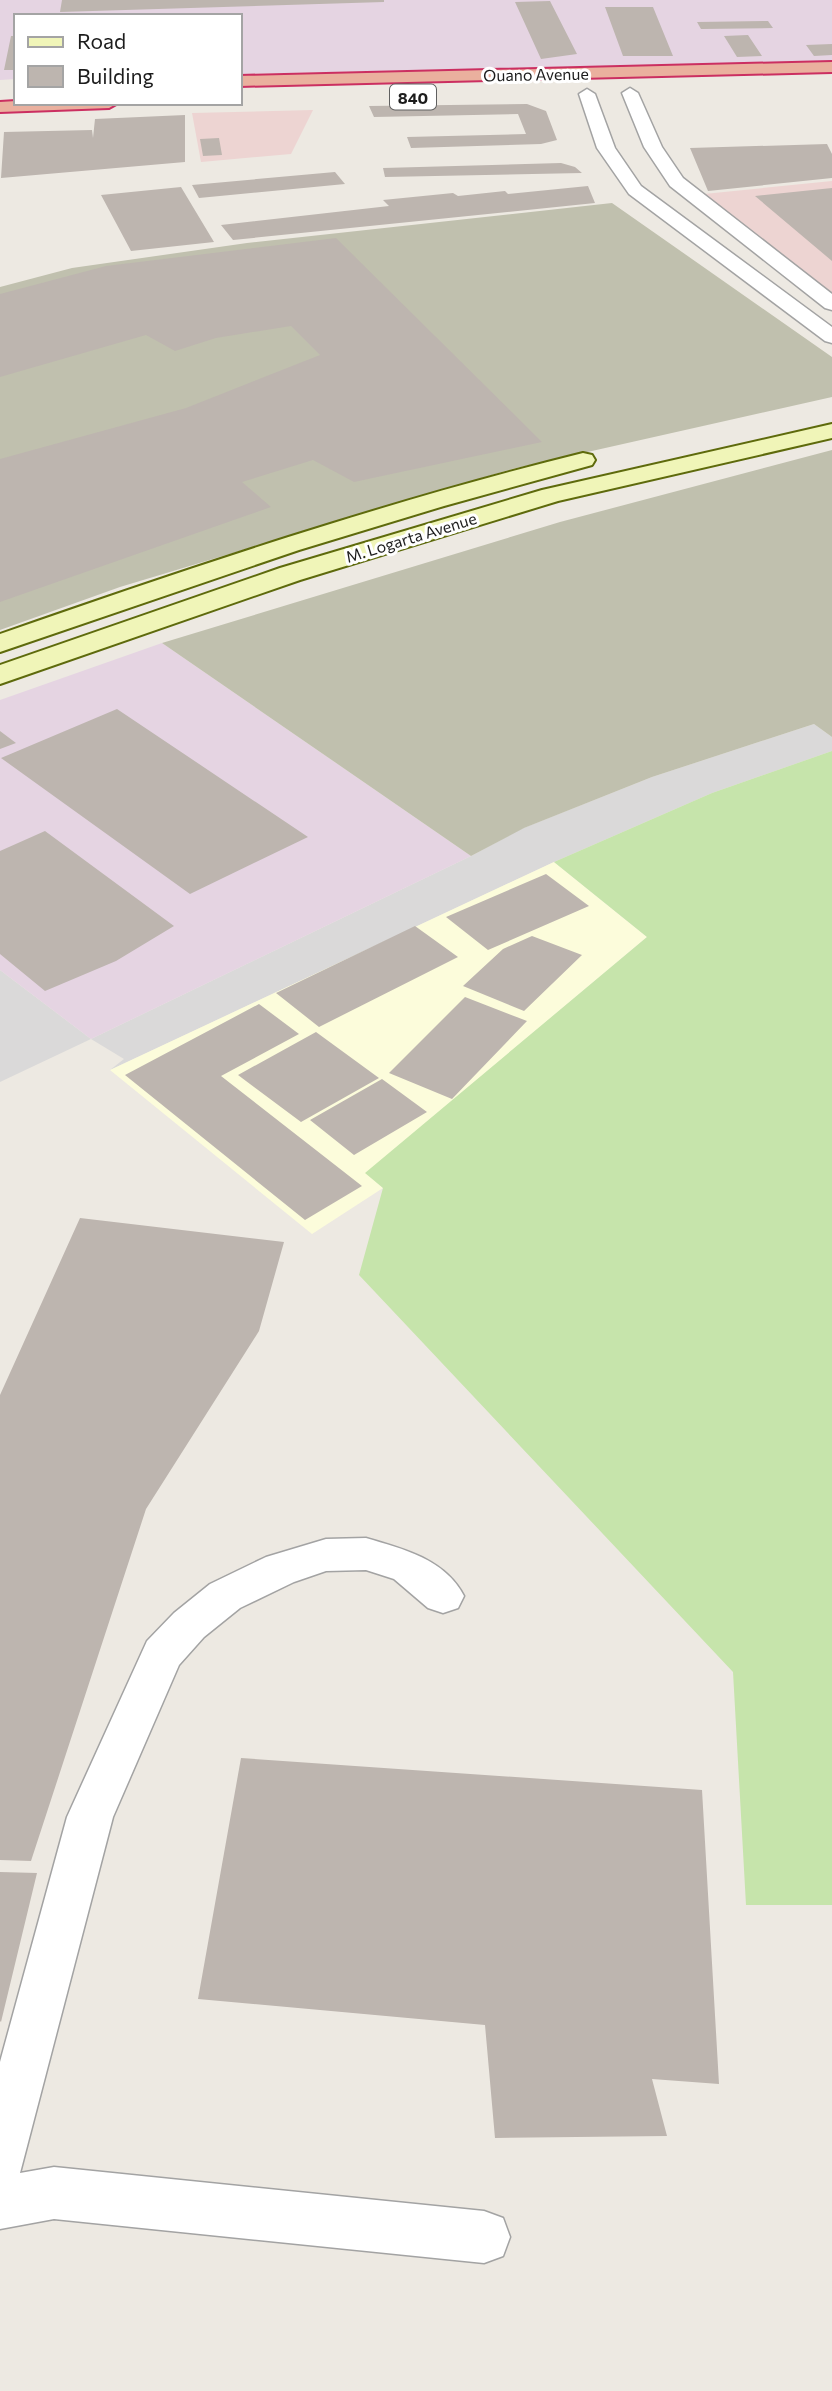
<svg xmlns="http://www.w3.org/2000/svg" width="832" height="2391" viewBox="0 0 832 2391" font-family="Commissioner,sans-serif">
	<style>
		.residential { fill: #dad9d9 }
		.commercial { fill: #edd4d2 }
		.industrial { fill: #e5d4e2 }
		.education { fill: #fcfcdb }
		.construction { fill: #c0c0ae }
		.grass { fill: #c6e4ab }
		.building { fill: #bdb5af }
		.lines { fill: none; stroke-linecap: round; stroke-linejoin: round }
		.minor-casing { stroke: #a3a3a3; stroke-width: 3 }
		.secondary-casing { stroke: #5e6a0c; stroke-width: 4 }
		.trunk-casing { stroke: #cb2f61; stroke-width: 4 }
		.minor { fill: #fff; fill-rule: evenodd }
		.secondary { fill: #f0f5b8; fill-rule: evenodd }
		.trunk { fill: #eab09e; fill-rule: evenodd }
		.labels { text-anchor: middle; dominant-baseline: central; stroke-width: 6; stroke-linejoin: round; paint-order: stroke }
		.far-street-label { font-size: 16px; fill: #1c1c1c; stroke: #fff }
		.shield { fill: #fff; stroke: #606060; stroke-width: 2 }
		.shield-label { font-size: 16px; font-weight: bold; fill: #1c1c1c }
	</style>
	<rect width="100%" height="100%" fill="#ede9e2"/>
	<!-- residential -->
	<path class="residential" d="M814 724 832 737V751L712 793 554 862 110 1070 124 1059 91 1039 0 1082V970L91 1039 471 856 521 829 652 777Z"/>
	<!-- commercial -->
	<path class="commercial" d="M313 110 291 154 201 162 192 113Z
		M832 181V296L704 194Z"/>
	<!-- industrial -->
	<path class="industrial" d="M0 0H832V61L240 74V16H16V79L0 80Z
		M162 643 471 856 91 1039 0 970V700Z"/>
	<!-- education -->
	<path class="education" d="M554 862 647 937 366 1173 383 1188 312 1234 110 1070Z"/>
	<!-- construction -->
	<path class="construction" d="M612 203 832 357V397L512 469 120 587 0 630V287L72 268 247 243Z
		M832 450V737L814 724 652 777 524 828 471 856 162 643 560 522Z"/>
	<!-- grass -->
	<path class="grass" d="M832 751V1905H746L733 1672 359 1275 383 1188 365 1173 647 937 554 862 712 793Z"/>
	<!-- building -->
	<path class="building" d="M62 0H384V2L60 12Z
		M550 1 577 54 541 59 515 2Z
		M605 7H653L673 56H623Z
		M768 21 773 28 701 29 697 22Z
		M748 35 762 56 737 57 724 36Z
		M11 36H16V70H4Z
		M832 44V55L814 56 806 45Z
		M527 104 546 111 557 140 541 144 411 148 407 137 526 134 518 114 374 117 369 106Z
		M185 115V162L1 178 4 132 92 130 93 138 95 119Z
		M219 138 222 155 203 156 200 139Z
		M827 144 832 154V178L708 191 690 148Z
		M561 163 575 167 582 173 385 177 383 168Z
		M335 172 345 184 199 198 192 185Z
		M588 186 595 203 233 240 221 225 389 206 383 200 453 193 458 196 505 191 508 194Z
		M181 187 214 242 131 251 101 195Z
		M832 188V261L755 196Z
		M336 238 542 442 354 482 313 460 242 482 271 507 0 602V459L186 408 320 355 291 326 216 338 175 351 146 335 0 377V294L106 266Z
		M117 709 308 837 190 894 1 758Z
		M0 731 16 743 0 749Z
		M45 831 174 926 116 961 45 991 0 954V851Z
		M546 874 589 906 488 950 446 917Z
		M415 926 458 957 319 1027 276 993Z
		M532 936 582 955 524 1011 463 986 503 949Z
		M465 997 527 1021 452 1099 389 1073Z
		M259 1004 299 1034 221 1076 362 1186 305 1220 125 1075Z
		M316 1032 379 1078 301 1122 238 1075Z
		M382 1079 427 1112 354 1155 310 1120Z
		M80 1218 284 1242 259 1331 146 1509 31 1861 0 1860V1395Z
		M241 1758 702 1790 719 2084 652 2079 667 2136 495 2138 485 2025 198 1999Z
		M0 1872 37 1873 1 2022 0 2021Z"/>
	<g class="lines">
		<defs>
			<path id="minor" d="M630 88 638 93 662 147 683 178 832 294V310L825 308 670 186 644 147 622 93Z
				M587 89 595 94 615 148 641 186 832 327V343L825 341 629 194 597 148 579 94Z
				M366 1538C403 1549 445 1559 464 1596L458 1608 443 1613 428 1608 394 1579 366 1570 326 1571 294 1582 240 1608 204 1637 179 1665 113 1817 20 2173 54 2167 484 2211 503 2218 510 2237 503 2256 484 2263 54 2219 0 2229V2062L67 1817 147 1641 174 1613 210 1584 266 1557 326 1539Z"/>
			<path id="secondary" d="M832 424V438L558 501 300 580 0 684V665L280 568 542 490Z
				M583 453 592 455 595 460 592 465 444 506 299 550 0 652V634C192 567 385 502 583 453Z"/>
			<path id="trunk" d="M832 62V72L240 86V76Z
				M16 101V103H118L109 108 0 112V102Z"/>
		</defs>
		<!-- minor casing -->
		<use href="#minor" class="minor-casing"/>
		<!-- secondary casing -->
		<use href="#secondary" class="secondary-casing"/>
		<!-- trunk casing -->
		<use href="#trunk" class="trunk-casing"/>
		<!-- minor -->
		<use href="#minor" class="minor"/>
		<!-- secondary -->
		<use href="#secondary" class="secondary"/>
		<!-- trunk -->
		<use href="#trunk" class="trunk"/>
	</g>
	<g class="labels">
		<!-- far-street labels -->
		<g class="far-street-label">
			<text transform="translate(536 74) rotate(-1)">Ouano Avenue</text>
			<text transform="translate(411 537) rotate(-17)">M. Logarta Avenue</text>
		</g>
		<!-- shield labels -->
		<rect class="shield" x="390" y="84.5" width="46" height="25" rx="5"/>
		<g class="shield-label">
			<text x="413" y="97">840</text>
		</g>
	</g>
	<!-- legend -->
	<rect x="14" y="14" width="228" height="91" fill="#ffffff" stroke="#a4a4a4" stroke-width="2"/>
	<rect x="28" y="37" width="35" height="10" fill="#f0f5b8" stroke="#a4a4a4" stroke-width="2"/>
	<text x="77" y="49" font-size="21" fill="#1c1c1c">Road</text>
	<rect x="28" y="66" width="35" height="21" fill="#bdb5af" stroke="#a4a4a4" stroke-width="2"/>
	<text x="77" y="84" font-size="21" fill="#1c1c1c">Building</text>
</svg>
